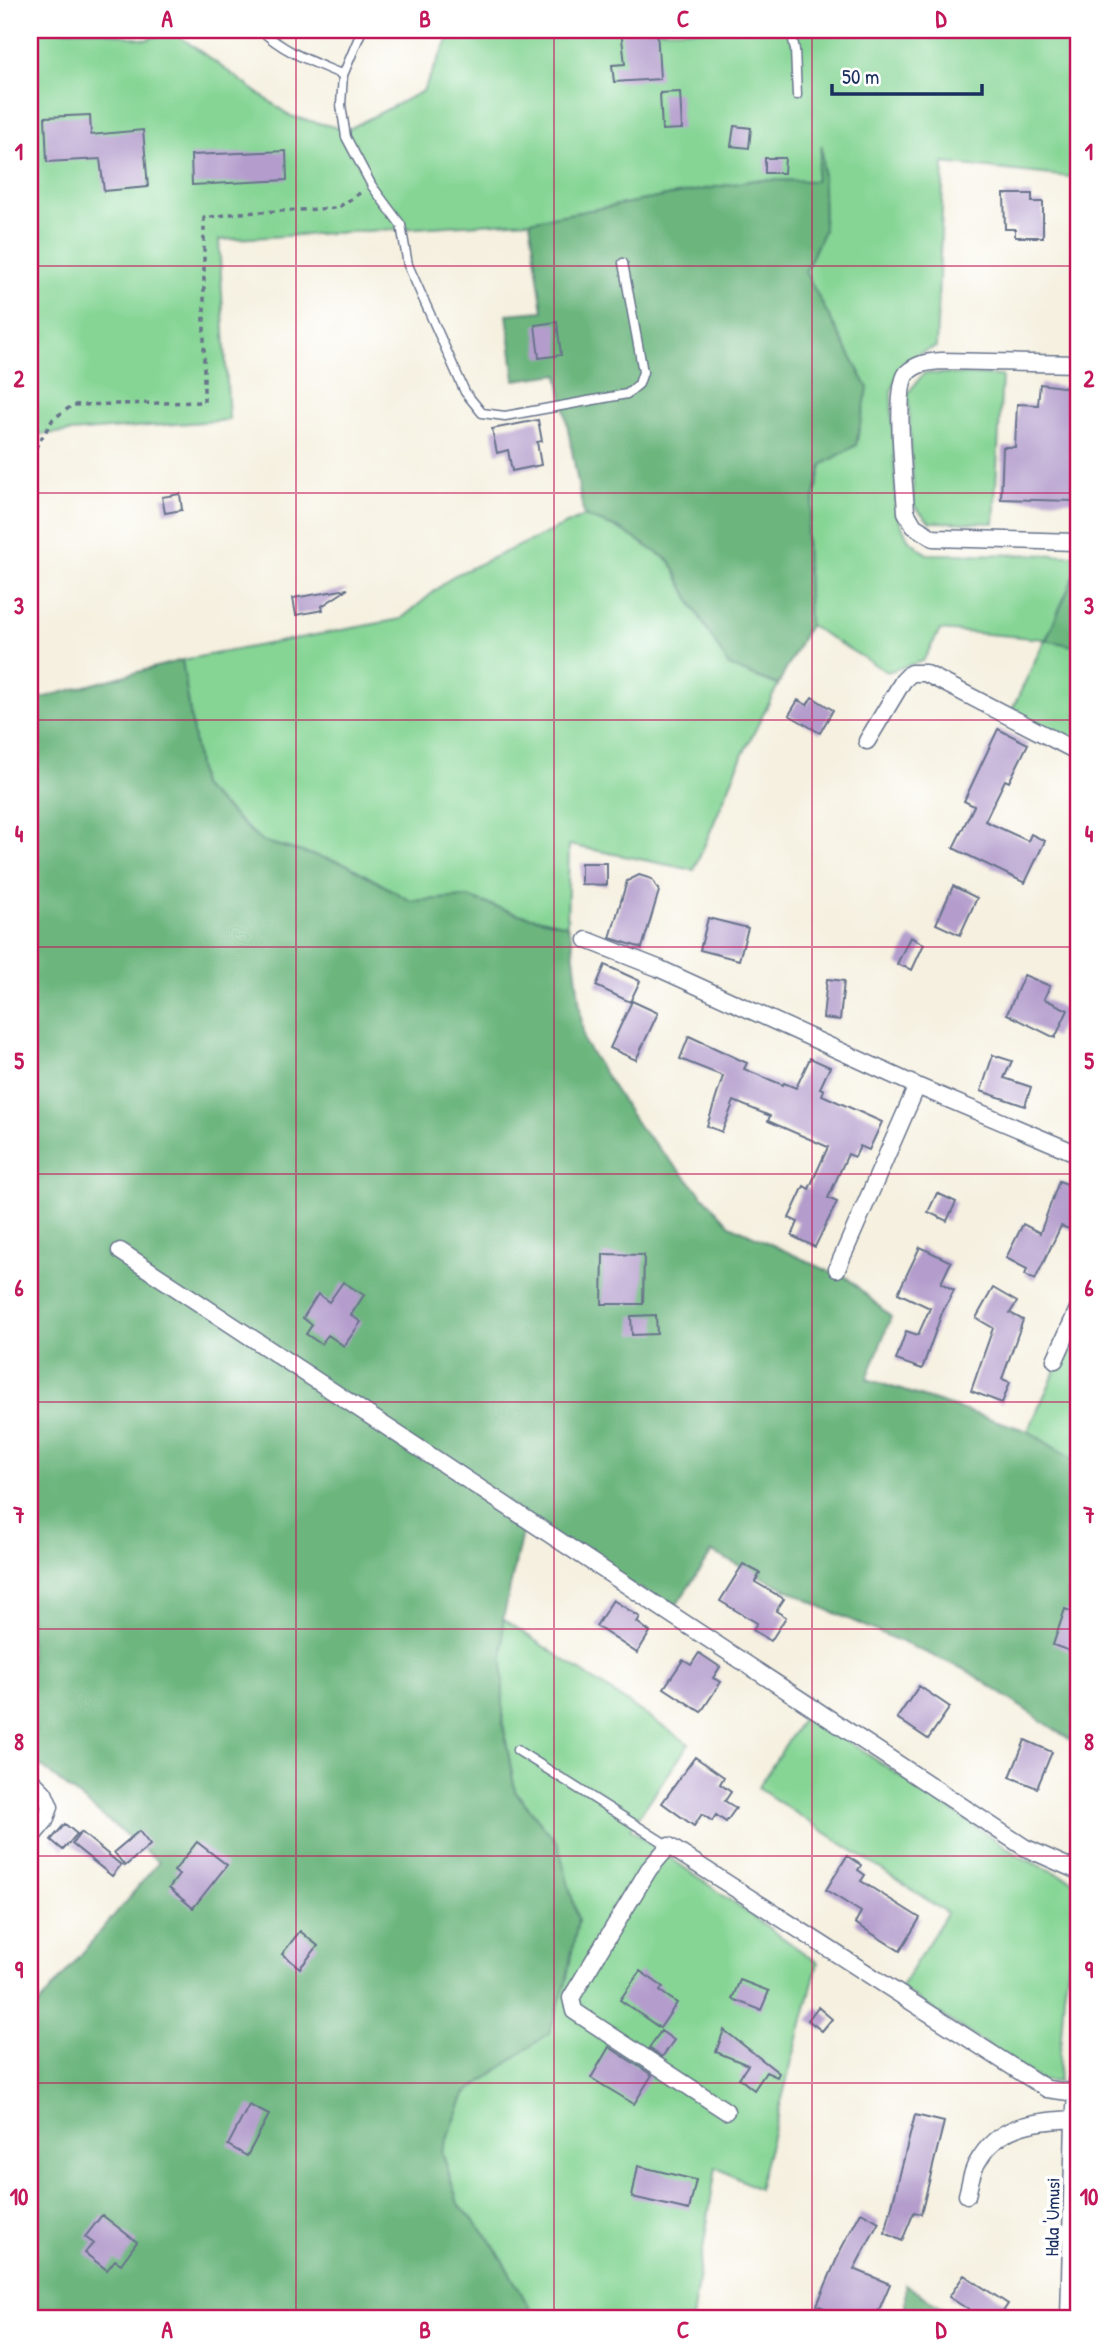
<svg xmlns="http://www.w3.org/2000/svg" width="1108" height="2349" viewBox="0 0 1108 2349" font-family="'Patrick Hand',sans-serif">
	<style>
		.green { fill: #86d595; stroke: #50827a; stroke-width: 2 }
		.forest { fill: #6cb67e; stroke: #44726e; stroke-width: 2 }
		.building { fill: #b49dcc }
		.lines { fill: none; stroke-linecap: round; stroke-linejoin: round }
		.lane-casing { stroke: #67738b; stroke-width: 11 }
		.street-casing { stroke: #67738b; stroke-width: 19 }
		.path { stroke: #67738b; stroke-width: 3.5; stroke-dasharray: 5 5; stroke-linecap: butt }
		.lane { stroke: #fff; stroke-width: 8 }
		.street { stroke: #fff; stroke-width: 16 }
		.grid { fill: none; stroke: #c2185b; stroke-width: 2; stroke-opacity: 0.55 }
		.labels { text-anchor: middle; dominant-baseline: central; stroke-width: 7; stroke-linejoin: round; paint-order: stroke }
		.street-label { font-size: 19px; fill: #1b2f5e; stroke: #fff }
		.neatline { fill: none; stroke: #c2185b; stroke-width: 2.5 }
		.grid-label { font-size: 23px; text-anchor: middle; font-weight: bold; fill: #c2185b }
	</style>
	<rect width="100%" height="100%" fill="#fff"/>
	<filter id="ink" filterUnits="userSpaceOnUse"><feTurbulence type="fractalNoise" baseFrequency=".0143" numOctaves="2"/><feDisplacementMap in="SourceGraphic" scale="14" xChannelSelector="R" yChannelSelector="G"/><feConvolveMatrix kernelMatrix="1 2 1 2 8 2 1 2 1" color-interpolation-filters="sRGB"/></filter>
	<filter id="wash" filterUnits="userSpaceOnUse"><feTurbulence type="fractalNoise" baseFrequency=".00686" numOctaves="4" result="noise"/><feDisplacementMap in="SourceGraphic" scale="28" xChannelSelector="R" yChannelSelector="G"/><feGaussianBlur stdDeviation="1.57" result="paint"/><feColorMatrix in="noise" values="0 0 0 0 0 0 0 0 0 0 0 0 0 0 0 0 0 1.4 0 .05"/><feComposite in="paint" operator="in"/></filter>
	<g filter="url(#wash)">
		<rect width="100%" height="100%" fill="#f5f0df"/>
		<!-- green -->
		<path class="green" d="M30 30H95L146 40 172 31 290 116 347 130 423 91 453 30H1078V178L944 163 936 347 920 353 903 364 891 392 897 515 908 539 927 554 1078 555V567L1046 639 1078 647V746L1011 712 1045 639 940 630 923 661 887 672 809 625 806 534 822 465 856 445 833 326 805 272 824 230 822 149 815 181 755 180 530 221 219 240 229 420 30 435Z
			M924 373 1002 376 994 523 930 522 914 506 908 393Z
			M584 516 620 529 670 561 693 606 729 666 778 685 742 756 694 870 569 845 567 925 518 914 467 897 411 901 346 864 262 841 201 786 182 660 401 619 453 576Z
			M1078 1322V1463L1028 1431Z
			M503 1619 689 1744 630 1829 818 1963 758 2189 716 2167 692 2319H536L490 2239 458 2203 442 2152 465 2094 502 2065 558 1844 515 1791 503 1724Z
			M806 1713 1023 1858 1078 1883V1907L1064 1993 1058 2082 1042 2081 900 1988 947 1913 758 1788Z"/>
		<!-- forest -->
		<path class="forest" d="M822 145 824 230 805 272 868 388 856 445 822 465 806 534 809 625 778 685 729 666 693 606 670 561 620 529 584 516 558 374 515 380 507 314 543 311 530 221 755 180 815 181Z
			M1078 567V647L1046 640Z
			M182 660 201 786 261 841 346 864 411 901 467 897 518 914 567 925 572 939 584 1042 639 1127 730 1225 826 1270 846 1277 891 1317 867 1379 1028 1431 1078 1463V1745L966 1670 830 1611 712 1552 675 1607 523 1528 503 1619V1724L515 1791 558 1844 578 1920 566 1983 549 2033 465 2094 442 2152 458 2203 490 2239 536 2319H30V2015L159 1862 30 1757V701Z
			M905 2284 958 2319H905Z"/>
		<g id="blocks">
			<!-- building -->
			<path class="building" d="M621 30H657L660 79 614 82 612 65 625 64Z
				M680 92 682 129 662 130 660 93Z
				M90 115 91 135 143 130 148 187 104 191 100 159 47 162 45 117Z
				M734 126 751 128 749 148 731 146Z
				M286 151 287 180 192 185 191 155Z
				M765 158H785L784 173H765Z
				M1004 194H1032V202H1043V237H1015V229H1005Z
				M557 322 561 355 539 358 535 325Z
				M1040 384 1078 389 1074 501 1001 499 1003 447H1015L1017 404 1038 405Z
				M538 420 542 441 537 442 541 465 512 471 508 450 497 453 492 429Z
				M180 494 182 510 165 513 162 497Z
				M348 589 322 606 323 610 296 615 293 598Z
				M812 697 833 710 820 733 789 715 798 700 807 705Z
				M998 729 1028 744 1009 782 1005 780 985 821 1028 841 1031 834 1045 841 1025 883 953 848 974 806 964 801Z
				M581 863H607V885L581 884Z
				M639 875 652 879 659 891 642 948 610 938 627 881Z
				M953 886 977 898 960 935 936 924Z
				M708 918 748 928 739 960 700 950Z
				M910 937 924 944 912 970 897 964Z
				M605 965 640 981 630 1002 596 986Z
				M1024 975 1050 986 1044 999 1068 1010 1055 1038 1007 1014Z
				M827 979 844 981 840 1020 823 1018Z
				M632 1001 658 1013 636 1060 610 1048Z
				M689 1036 747 1063 744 1069 783 1085 784 1083 796 1088 810 1058 830 1067 820 1088 824 1090 822 1095 882 1122 869 1150 860 1146 855 1157 848 1154 828 1198 837 1202 815 1247 792 1236 798 1222 789 1218 804 1186 809 1189 828 1147 768 1121 770 1116 734 1101 722 1132 707 1126 723 1076 680 1059Z
				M993 1055 1012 1061 1004 1078 1031 1087 1025 1106 981 1091Z
				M1059 1181 1078 1188V1232L1061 1226 1035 1280 1025 1275 1027 1269 1006 1258 1023 1224 1040 1233Z
				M937 1193 956 1202 947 1221 928 1212Z
				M920 1247 951 1262 941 1283 954 1290 942 1313 922 1369 896 1360 906 1331 918 1335 930 1308 898 1293Z
				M603 1254 644 1255 643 1304H602Z
				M343 1282 364 1295 351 1315 361 1322 344 1346 328 1335 321 1344 306 1334 312 1325 303 1318 318 1294 329 1302Z
				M993 1288 1017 1302 1010 1313 1023 1320 1002 1379 1010 1382 1002 1403 971 1391 993 1328 976 1318Z
				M656 1315 657 1334 632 1335 631 1316Z
				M743 1564 760 1573 755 1582 784 1599 776 1611 786 1617 771 1641 753 1630 757 1623 720 1601Z
				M613 1600 640 1617 637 1622 650 1632 637 1653 596 1626Z
				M1065 1609 1078 1614V1654L1053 1645Z
				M699 1653 720 1667 713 1678 721 1682 701 1712 664 1688 683 1660 691 1665Z
				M919 1686 950 1707 928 1739 897 1718Z
				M1025 1740 1052 1752 1037 1788 1010 1777Z
				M695 1757 724 1777 720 1784 731 1792 725 1801 736 1808 726 1822 716 1815 712 1821 702 1814 694 1826 662 1803Z
				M65 1824 77 1834 63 1850 51 1840Z
				M139 1831 150 1845 125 1866 114 1852Z
				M81 1832 121 1865 112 1876 72 1844Z
				M197 1842 227 1865 193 1908 169 1888 179 1875 174 1871Z
				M847 1856 861 1865 858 1870 865 1875 861 1881 920 1918 900 1951 855 1923 861 1912 826 1890Z
				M300 1931 318 1946 300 1968 282 1954Z
				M640 1971 663 1987 660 1991 677 2003 660 2028 620 2000Z
				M740 1980 769 1991 761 2010 732 1999Z
				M818 2007 832 2019 822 2031 808 2020Z
				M724 2030 779 2073 777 2077 766 2072 754 2090 739 2078 748 2065 716 2052Z
				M661 2031 674 2040 662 2057 649 2048Z
				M609 2047 652 2075 634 2104 591 2078Z
				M249 2105 269 2115 247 2156 228 2145Z
				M915 2115 944 2122 921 2214 914 2212 902 2241 885 2233Z
				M638 2166 696 2180 689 2210 632 2197Z
				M861 2212 879 2222 854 2269 890 2284 875 2319H849L817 2305 841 2249Z
				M102 2215 137 2242 121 2264 115 2260 107 2270 85 2253 93 2243 85 2237Z
				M964 2275 1008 2304 998 2319H983L949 2297Z"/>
		</g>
	</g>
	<g filter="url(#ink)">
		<use href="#blocks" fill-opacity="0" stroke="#67738b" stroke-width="2"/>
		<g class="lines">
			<defs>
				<path id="lane" d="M261 30C284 52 313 62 343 75
					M362 30 343 75 341 105 346 137 372 186 401 225 408 265 465 392 482 413 505 416 627 394 639 384 643 372 623 263
					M791 30 795 50 797 95
					M517 1750 669 1846"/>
				<path id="street" d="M1075 542 933 538 914 526 906 512C905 487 893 389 907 373 917 363 928 362 942 361L1078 364
					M867 741 903 681 911 673H925L1078 752
					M587 940 658 968 917 1086 1078 1154
					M120 1251 1024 1847 1078 1871
					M837 1269 917 1086
					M1055 1360 1078 1309
					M30 1779 44 1793 50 1807 45 1821 30 1839
					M726 2111 574 2011 571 1998 649 1869 669 1846 1047 2089 1076 2093
					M967 2195C970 2185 971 2172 977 2163 999 2123 1034 2122 1074 2119
					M1069 2319 1074 2119 1078 2073"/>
			</defs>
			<!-- lane casing -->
			<use href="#lane" class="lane-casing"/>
			<!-- street casing -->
			<use href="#street" class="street-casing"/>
			<!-- path -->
			<path class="path" d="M30 457 53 419 73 405 204 402V218L238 213 337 208 360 193"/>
			<!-- lane -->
			<use href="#lane" class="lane"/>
			<!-- street -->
			<use href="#street" class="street"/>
		</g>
	</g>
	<!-- grid -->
	<path class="grid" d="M296 30V2319M554 30V2319M812 30V2319M30 266H1078M30 493H1078M30 720H1078M30 947H1078M30 1174H1078M30 1402H1078M30 1629H1078M30 1856H1078M30 2083H1078"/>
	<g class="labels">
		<!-- street labels -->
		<g class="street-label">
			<text transform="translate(1052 2217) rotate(-89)">Hala 'Umusi</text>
		</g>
	</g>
	<!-- margin -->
	<rect width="1108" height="2349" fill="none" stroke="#fff" stroke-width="77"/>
	<!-- scale -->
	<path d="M832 84v10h150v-10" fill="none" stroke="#1b2f5e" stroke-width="3.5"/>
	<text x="842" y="84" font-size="21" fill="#1b2f5e" stroke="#ffffff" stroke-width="5" paint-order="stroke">50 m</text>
	<rect x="38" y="38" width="1032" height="2272" class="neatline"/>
	<g class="grid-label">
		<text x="167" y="27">A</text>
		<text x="425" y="27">B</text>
		<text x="683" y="27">C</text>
		<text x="941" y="27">D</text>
		<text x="19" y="160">1</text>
		<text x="1089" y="160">1</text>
		<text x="19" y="387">2</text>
		<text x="1089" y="387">2</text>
		<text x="19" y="614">3</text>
		<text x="1089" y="614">3</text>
		<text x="19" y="842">4</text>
		<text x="1089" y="842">4</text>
		<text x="19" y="1069">5</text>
		<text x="1089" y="1069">5</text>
		<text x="19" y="1296">6</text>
		<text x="1089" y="1296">6</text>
		<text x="19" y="1523">7</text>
		<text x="1089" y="1523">7</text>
		<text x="19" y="1750">8</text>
		<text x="1089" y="1750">8</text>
		<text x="19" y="1978">9</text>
		<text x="1089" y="1978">9</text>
		<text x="19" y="2205">10</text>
		<text x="1089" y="2205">10</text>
		<text x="167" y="2338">A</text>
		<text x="425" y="2338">B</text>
		<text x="683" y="2338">C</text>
		<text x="941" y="2338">D</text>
	</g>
</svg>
